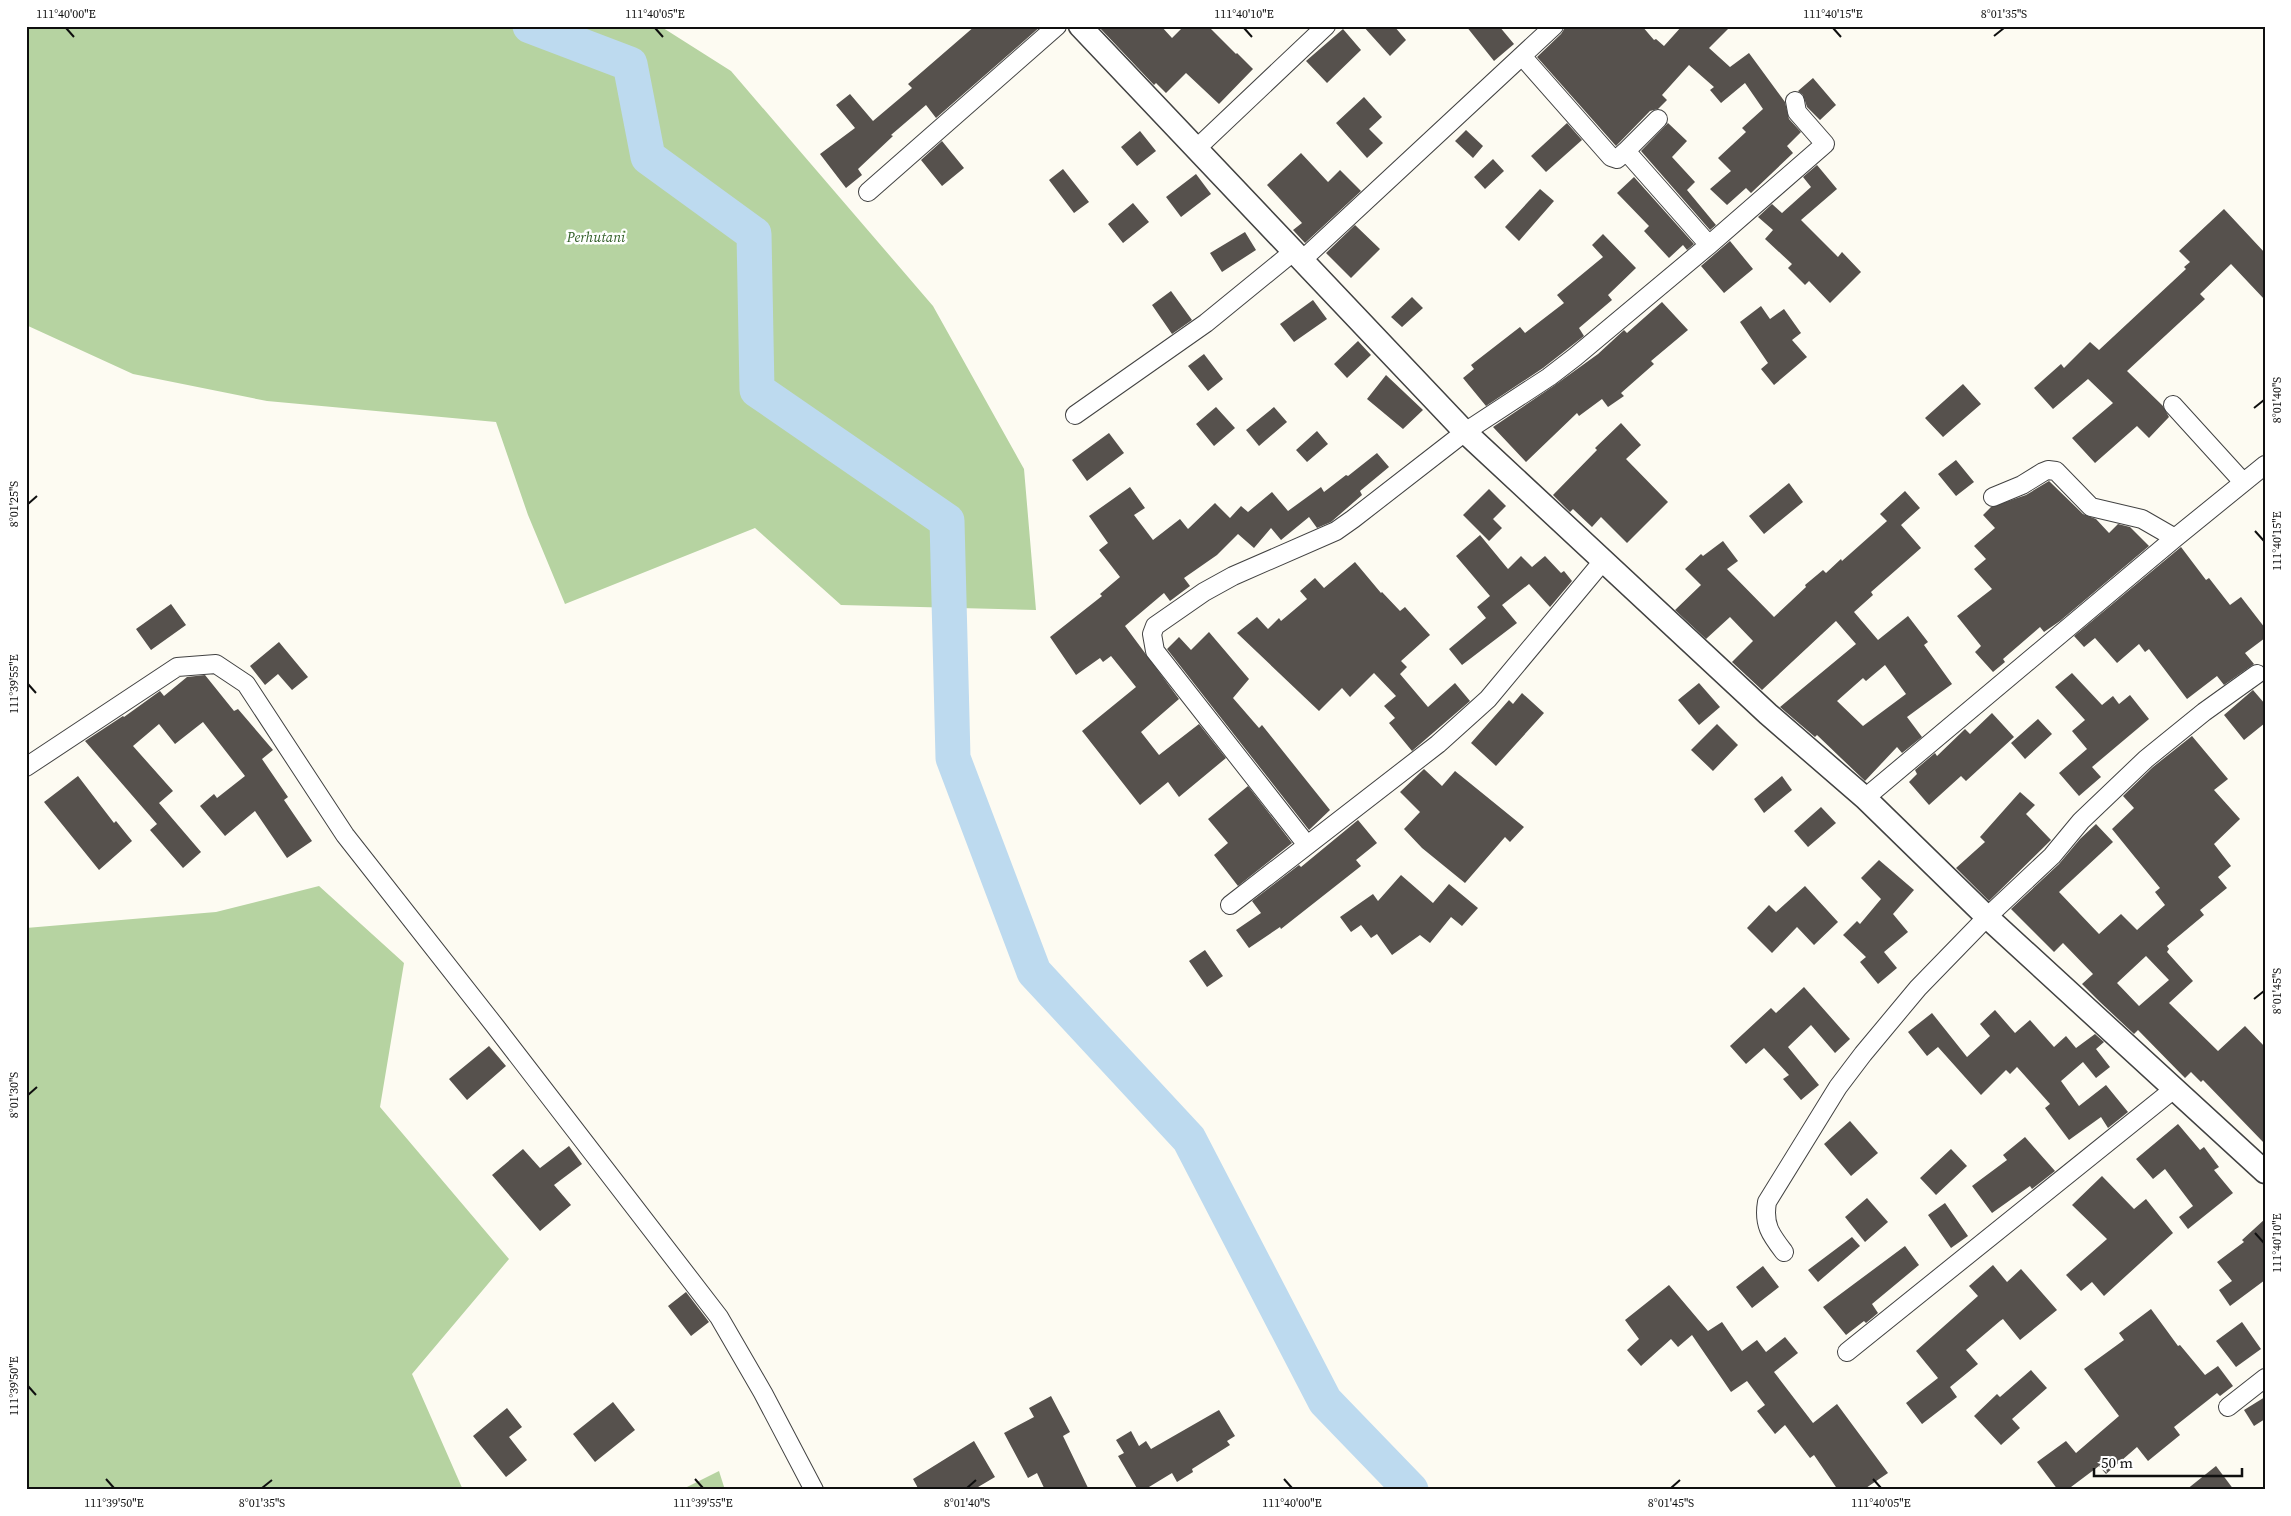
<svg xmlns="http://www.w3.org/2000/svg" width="2291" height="1516" viewBox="0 0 2291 1516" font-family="'Source Serif 4',serif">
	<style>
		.forest { fill: #b6d3a1 }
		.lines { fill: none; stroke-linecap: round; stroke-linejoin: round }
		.river { stroke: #bddaef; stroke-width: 35 }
		.building { fill: #56514d; fill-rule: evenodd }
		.minor-casing { stroke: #424242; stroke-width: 20 }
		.tertiary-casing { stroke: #424242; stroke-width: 25 }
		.minor { stroke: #fff; stroke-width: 18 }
		.tertiary { stroke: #fff; stroke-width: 22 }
		.ticks { fill: none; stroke: #0f0f0f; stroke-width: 2 }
		.labels { text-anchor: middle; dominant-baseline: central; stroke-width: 5; stroke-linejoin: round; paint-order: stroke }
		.park-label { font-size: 14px; font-style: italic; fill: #315f27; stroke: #fff }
		.neatline { fill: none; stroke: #0f0f0f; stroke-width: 2 }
		.ticks-label { font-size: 12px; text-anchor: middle; fill: #0f0f0f }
	</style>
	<rect width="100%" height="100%" fill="#fdfbf2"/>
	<!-- forest -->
	<path class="forest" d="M26 26H660L731 71 933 306 1024 469 1036 610 841 605 755 528 565 604 528 515 496 422 267 401 133 374 26 325Z
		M319 886 404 963 380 1107 509 1259 412 1374 463 1490H26V928L216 912Z
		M719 1471 725 1490H681Z"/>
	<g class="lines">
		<!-- river -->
		<path class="river" d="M530 26 630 64 648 157 754 234 757 390 947 521 953 758 1034 972 1189 1139 1325 1401 1411 1490"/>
	</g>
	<!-- building -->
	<path class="building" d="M975 26H1041L936 118 926 105 891 135 893 136 858 169 862 175 846 188 820 154 855 128 836 105 850 94 873 121 912 88 908 84Z
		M1098 26H1161L1172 38 1184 26H1208L1236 54 1237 53 1253 69 1219 104 1186 73 1166 93 1156 83 1154 85Z
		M1363 26H1394L1406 40 1390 56Z
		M1466 26H1499L1514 44 1494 61Z
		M1566 26H1642L1654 40 1656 39 1664 46 1682 26H1731L1709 48 1730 67 1749 53 1785 102 1789 119 1801 132 1787 146 1793 153 1751 193 1746 188 1727 205 1710 189 1731 171 1718 158 1746 132 1742 128 1763 109 1745 83 1721 103 1710 90 1714 87 1689 65 1662 95 1667 100 1658 109 1650 111 1616 146 1537 57 1561 34Z
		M1343 29 1361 50 1327 83 1306 61Z
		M1813 78 1836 105 1820 120 1807 107 1803 95 1798 91Z
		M1364 97 1382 117 1369 129 1383 143 1367 158 1336 123Z
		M1567 123 1582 140 1546 172 1531 156Z
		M1668 123 1687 141 1672 157 1695 182 1687 190 1716 225 1710 230 1641 151Z
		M1466 130 1483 146 1473 158 1455 141Z
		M1140 131 1156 151 1137 166 1121 147Z
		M942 141 964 168 942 186 921 160Z
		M1301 153 1328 182 1340 170 1361 191 1305 243 1293 230 1302 223 1267 185Z
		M1493 159 1504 171 1485 189 1474 177Z
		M1817 165 1837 189 1801 220 1838 257 1842 252 1861 272 1830 303 1809 281 1805 285 1788 268 1792 264 1765 239 1773 230 1758 217 1772 204 1782 213 1811 187 1803 177Z
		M1063 169 1089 202 1074 213 1049 180Z
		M1196 174 1211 194 1181 217 1166 197Z
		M1634 177 1694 244 1687 250 1683 245 1669 258 1644 231 1649 226 1617 193Z
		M1540 189 1554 201 1519 241 1505 227Z
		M1133 203 1149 222 1123 243 1108 224Z
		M2224 209 2265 253V300L2231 264 2200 294 2205 299 2127 371 2163 406 2169 417 2149 438 2137 426 2095 463 2072 438 2113 403 2088 379 2053 409 2034 388 2061 364 2064 368 2090 342 2099 350 2186 269 2184 267 2190 262 2179 251Z
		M1355 225 1380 249 1351 278 1326 253Z
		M1245 232 1256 250 1222 272 1210 253Z
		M1603 234 1636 268 1608 295 1612 300 1579 328 1584 336 1543 368 1486 406 1463 378 1474 369 1471 365 1520 327 1525 333 1564 303 1557 295 1603 257 1592 245Z
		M1730 241 1753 269 1724 293 1701 266Z
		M1171 291 1192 320 1172 334 1152 305Z
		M1412 297 1423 308 1402 327 1391 317Z
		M1313 300 1327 319 1294 342 1280 324Z
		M1662 302 1688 330 1651 361 1654 364 1621 393 1624 396 1608 407 1602 399 1579 416 1577 413 1526 462 1493 427 1555 385 1598 354 1624 330 1627 333Z
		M1761 306 1770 319 1784 309 1801 333 1792 340 1807 357 1774 385 1761 369 1768 363 1740 322Z
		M1358 341 1371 355 1347 378 1334 364Z
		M1204 354 1223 379 1208 391 1188 366Z
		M1386 375 1423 410 1403 429 1367 399Z
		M1963 384 1981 404 1943 437 1925 418Z
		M1216 407 1235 428 1214 446 1196 424Z
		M1274 407 1287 422 1259 446 1246 430Z
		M1621 423 1641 445 1626 459 1668 502 1627 543 1601 517 1592 527 1573 509 1570 512 1553 495 1597 450 1595 448Z
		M1317 431 1328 444 1307 462 1296 450Z
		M1109 433 1124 453 1087 481 1072 460Z
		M1377 453 1389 467 1360 491 1362 495 1331 522 1317 528 1309 517 1281 540 1271 528 1254 548 1238 534 1217 555 1184 578 1190 586 1170 601 1164 593 1125 626 1179 699 1141 732 1159 755 1199 724 1226 758 1179 797 1168 782 1140 805 1082 731 1136 687 1111 656 1103 662 1100 658 1076 675 1050 637 1102 596 1100 594 1120 577 1099 550 1108 543 1089 516 1130 487 1145 508 1134 515 1153 540 1180 519 1188 529 1215 503 1230 518 1241 506 1248 512 1272 492 1288 511 1321 487 1324 492 1346 475 1348 476Z
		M1956 460 1974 482 1956 496 1938 474Z
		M2049 481 2083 514 2096 519 2109 533 2118 524 2130 527 2149 546 2060 621 2044 632 2040 627 2003 659 2005 662 1993 672 1975 652 1981 646 1957 616 1992 589 1974 569 1986 559 1974 546 1995 528 1983 515 1991 507 2026 495Z
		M1789 483 1803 502 1764 534 1749 516Z
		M1489 489 1506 506 1493 519 1502 528 1489 541 1463 515Z
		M1905 491 1920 508 1901 525 1921 548 1871 592 1873 595 1854 612 1878 640 1908 616 1928 642 1924 645 1952 684 1907 717 1922 737 1902 753 1897 747 1865 781 1817 735 1815 737 1780 707 1856 644 1836 621 1762 690 1732 662 1753 641 1730 617 1706 639 1675 610 1701 585 1685 569 1701 554 1703 556 1723 541 1738 561 1727 569 1774 617 1806 587 1805 585 1823 570 1826 573 1841 559 1842 561 1887 521 1880 514ZM1885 665 1906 694 1863 726 1837 701 1863 678 1866 681Z
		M1480 535 1508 569 1521 556 1532 567 1545 556 1561 573 1564 571 1572 581 1550 607 1529 584 1502 605 1517 623 1462 665 1449 649 1486 618 1477 607 1490 596 1456 556Z
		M2181 547 2206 580 2209 578 2230 605 2241 597 2265 628V638L2245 653 2254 664 2224 685 2217 676 2187 699 2149 649 2145 652 2139 644 2117 663 2095 638 2084 647 2074 636Z
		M1355 562 1381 593 1382 592 1400 611 1405 607 1430 635 1401 661 1407 667 1400 674 1428 707 1455 683 1470 701 1412 751 1389 723 1395 718 1384 706 1396 696 1374 673 1350 697 1342 688 1319 711 1237 633 1257 617 1268 629 1279 618 1281 621 1307 599 1300 591 1315 578 1324 588Z
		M171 604 186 625 151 650 136 629Z
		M1209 632 1249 679 1233 698 1259 728 1262 725 1330 810 1309 830 1167 649 1179 637 1191 650Z
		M279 642 308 677 292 690 278 674 265 685 250 666Z
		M2072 673 2102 705 2113 696 2119 704 2130 695 2149 719 2092 767 2101 777 2079 796 2059 773 2087 749 2072 731 2085 720 2055 687Z
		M205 675 234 711 238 709 273 750 262 759 288 797 284 800 312 841 287 858 255 811 225 836 200 806 214 794 217 798 245 776 203 722 175 744 159 724 133 746 173 791 159 803 201 852 183 868 150 830 157 824 85 741 123 716 124 717 160 691 164 696 187 677Z
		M1699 683 1720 707 1699 725 1678 700Z
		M2253 690 2265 704V723L2244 740 2224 715Z
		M1522 693 1544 713 1496 766 1471 743 1509 700 1513 704Z
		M1992 713 2014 737 1966 781 1961 776 1929 805 1909 782 1917 774 1915 770 1935 753 1937 756 1965 729 1970 734Z
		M2038 719 2052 734 2025 759 2011 743Z
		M1717 724 1738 745 1713 771 1691 750Z
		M2192 736 2228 779 2214 790 2240 819 2214 844 2231 866 2218 877 2227 888 2200 910 2204 915 2167 946 2169 949 2167 952 2193 981 2169 1003 2218 1051 2245 1026 2265 1047V1144L2203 1080 2201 1082 2191 1072 2185 1078 2138 1030 2134 1034 2100 1002 2082 984 2093 974 2063 943 2054 952 2011 909 2059 864 2080 839 2096 824 2113 842 2059 892 2099 934 2121 914 2137 930 2165 905 2155 892 2160 888 2112 829 2134 808 2123 796 2153 767ZM2146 956 2169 980 2139 1006 2117 983Z
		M1424 769 1442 786 1455 771 1524 827 1510 842 1505 837 1465 883 1422 848 1404 829 1420 812 1400 792Z
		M78 776 114 823 116 821 132 841 99 870 44 802Z
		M1782 776 1792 790 1764 813 1754 799Z
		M1248 786 1292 843 1238 886 1214 855 1228 843 1208 819Z
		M2020 792 2035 805 2026 814 2051 840 1989 901 1956 868 1985 842 1980 837Z
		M1821 807 1836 823 1808 847 1794 831Z
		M1358 820 1377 843 1356 860 1361 866 1281 929 1280 927 1249 948 1236 930 1261 913 1252 901 1299 865 1301 867Z
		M1879 860 1914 890 1893 914 1908 932 1884 952 1897 968 1878 984 1860 962 1866 957 1843 935 1857 921 1860 924 1881 899 1861 878Z
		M1401 875 1433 903 1449 884 1478 908 1462 926 1451 917 1430 943 1420 935 1392 955 1377 934 1371 938 1361 925 1351 932 1340 917 1373 894 1378 901Z
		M1805 886 1838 922 1814 945 1797 927 1772 953 1747 928 1769 905 1776 912Z
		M1205 950 1223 976 1207 987 1189 961Z
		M1804 987 1850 1039 1835 1053 1811 1025 1788 1047 1819 1085 1801 1100 1783 1079 1789 1075 1764 1048 1746 1064 1730 1046 1771 1008 1776 1013Z
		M1995 1010 2015 1033 2030 1020 2054 1047 2066 1036 2076 1048 2095 1034 2104 1042 2096 1049 2110 1067 2096 1078 2083 1062 2061 1081 2079 1106 2106 1085 2128 1112 2108 1128 2101 1117 2069 1140 2045 1108 2050 1104 2017 1067 2010 1074 2006 1070 1981 1095 1938 1047 1927 1056 1908 1032 1932 1013 1967 1057 1990 1036 1980 1024Z
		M489 1046 506 1066 467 1100 449 1079Z
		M1850 1121 1878 1153 1851 1176 1824 1144Z
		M2178 1124 2200 1150 2204 1147 2219 1167 2214 1170 2233 1193 2188 1229 2179 1217 2193 1206 2165 1169 2153 1179 2136 1159Z
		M2025 1137 2055 1171 2032 1189 2030 1186 1992 1213 1972 1186 2007 1160 2003 1155Z
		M569 1146 582 1164 554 1185 571 1205 540 1231 492 1175 523 1149 540 1168Z
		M1951 1149 1967 1166 1936 1195 1920 1178Z
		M2102 1176 2134 1209 2146 1199 2173 1233 2104 1296 2092 1282 2081 1291 2066 1275 2107 1239 2072 1205Z
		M1867 1198 1888 1222 1865 1242 1845 1217Z
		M1945 1203 1968 1236 1951 1248 1928 1215Z
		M2265 1219V1280L2230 1306 2219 1290 2232 1281 2217 1262 2244 1242 2242 1240Z
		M1852 1237 1860 1246 1818 1282 1808 1270Z
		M1905 1246 1919 1265 1872 1304 1878 1313 1866 1323 1864 1321 1846 1335 1823 1307Z
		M1993 1265 2007 1282 2021 1269 2057 1310 2020 1340 2003 1319 2000 1321 1966 1350 1978 1364 1950 1387 1957 1397 1922 1424 1906 1403 1938 1378 1916 1351 1978 1296 1969 1286Z
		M1763 1266 1779 1287 1752 1308 1736 1287Z
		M1669 1285 1708 1331 1722 1322 1742 1351 1757 1340 1766 1352 1785 1337 1798 1353 1774 1372 1813 1423 1837 1404 1888 1473 1863 1490H1838L1814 1455 1810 1458 1785 1425 1775 1434 1757 1411 1765 1405 1747 1381 1731 1392 1692 1335 1678 1347 1671 1339 1641 1366 1627 1350 1639 1339 1625 1320Z
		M686 1292 709 1322 691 1336 668 1306Z
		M2151 1309 2178 1346 2180 1345 2205 1375 2218 1366 2233 1386 2220 1396 2217 1393 2174 1427 2180 1435 2148 1461 2137 1447 2106 1474 2099 1466 2067 1490H2058L2037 1462 2066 1441 2076 1453 2119 1416 2084 1369 2124 1340 2119 1333Z
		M2242 1322 2261 1349 2236 1367 2216 1341Z
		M2031 1370 2047 1388 2012 1419 2020 1428 2001 1445 1974 1416 1997 1394 2000 1397Z
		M1051 1396 1070 1432 1063 1436 1089 1490H1045L1037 1473 1028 1478 1004 1433 1034 1417 1029 1408Z
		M2265 1397V1419L2254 1426 2244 1410Z
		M613 1402 635 1430 595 1462 573 1434Z
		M507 1408 522 1427 509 1437 527 1460 506 1477 473 1436Z
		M1219 1410 1235 1436 1227 1441 1230 1445 1192 1469 1193 1472 1177 1482 1172 1473 1144 1490H1138L1118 1456 1124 1453 1116 1440 1131 1431 1139 1446 1146 1441 1151 1449Z
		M974 1441 995 1477 973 1490H919L913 1479Z
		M2216 1466 2234 1490H2186Z"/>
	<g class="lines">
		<defs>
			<path id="minor" d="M1522 56 1611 157 1617 159 1626 151 1709 245
				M1196 149 1326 26
				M1626 151 1658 119
				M868 192 1057 26
				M1301 261 1554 26
				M2173 405 2243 482
				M1075 415 1206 323 1293 252
				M1993 497 2022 485 2043 472 2048 470 2056 471 2091 507 2142 519 2175 538
				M26 767 177 667 216 664 246 684 345 835 495 1026 719 1317 763 1393 814 1490
				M1865 798 2175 538 2265 465
				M1307 845 1155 651 1152 634 1155 626 1204 592 1233 576 1336 531 1353 519 1465 432 1549 377 1575 357 1709 245 1825 144 1797 112 1795 101
				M1230 905 1438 744 1488 699 1603 561
				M1784 1252C1771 1235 1763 1225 1767 1202L1838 1087 1863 1054 1918 988 1987 917 2052 856 2081 821 2146 759 2204 712 2257 674
				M1847 1352 2174 1089
				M2228 1407 2265 1378"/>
			<path id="tertiary" d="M1080 26 1465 432 1768 714 1865 798 1987 917 2265 1172"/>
		</defs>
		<!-- minor casing -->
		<use href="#minor" class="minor-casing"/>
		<!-- tertiary casing -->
		<use href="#tertiary" class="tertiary-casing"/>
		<!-- minor -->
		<use href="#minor" class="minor"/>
		<!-- tertiary -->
		<use href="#tertiary" class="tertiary"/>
	</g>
	<!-- ticks -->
	<path class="ticks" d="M66 28 74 37M655 28 663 37M1244 28 1252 37M1833 28 1841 37M1994 36 2004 28M2254 408 2264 400M28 504 37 496M2255 531 2264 541M28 684 36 693M2254 999 2264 991M28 1095 37 1087M2255 1233 2264 1243M28 1386 36 1395M106 1479 114 1488M695 1479 703 1488M1284 1479 1292 1488M1873 1479 1881 1488M262 1488 272 1480M967 1488 976 1480M1671 1488 1680 1480"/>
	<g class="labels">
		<!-- park labels -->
		<g class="park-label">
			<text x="596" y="237">Perhutani</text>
		</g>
	</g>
	<!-- border -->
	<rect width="2291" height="1516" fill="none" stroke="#ffffff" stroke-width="55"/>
	<!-- scale -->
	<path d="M2094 1468v8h148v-8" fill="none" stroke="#0f0f0f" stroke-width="2.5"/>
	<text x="2101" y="1468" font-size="15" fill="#0f0f0f" stroke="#ffffff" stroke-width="4" paint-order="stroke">50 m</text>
	<rect x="28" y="28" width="2236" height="1460" class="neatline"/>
	<g class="ticks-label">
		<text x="66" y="18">111°40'00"E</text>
		<text x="655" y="18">111°40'05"E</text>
		<text x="1244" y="18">111°40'10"E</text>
		<text x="1833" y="18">111°40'15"E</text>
		<text x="2004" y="18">8°01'35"S</text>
		<text transform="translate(2277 400) rotate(-90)" y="4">8°01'40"S</text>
		<text transform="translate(14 504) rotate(-90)" y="4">8°01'25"S</text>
		<text transform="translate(2277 541) rotate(-90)" y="4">111°40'15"E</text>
		<text transform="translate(14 684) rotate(-90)" y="4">111°39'55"E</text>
		<text transform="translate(2277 991) rotate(-90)" y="4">8°01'45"S</text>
		<text transform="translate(14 1095) rotate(-90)" y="4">8°01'30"S</text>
		<text transform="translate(2277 1243) rotate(-90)" y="4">111°40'10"E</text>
		<text transform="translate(14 1386) rotate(-90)" y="4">111°39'50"E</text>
		<text x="114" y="1507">111°39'50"E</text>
		<text x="262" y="1507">8°01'35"S</text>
		<text x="703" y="1507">111°39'55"E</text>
		<text x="967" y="1507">8°01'40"S</text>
		<text x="1292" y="1507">111°40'00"E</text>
		<text x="1671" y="1507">8°01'45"S</text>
		<text x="1881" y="1507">111°40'05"E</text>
	</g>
</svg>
